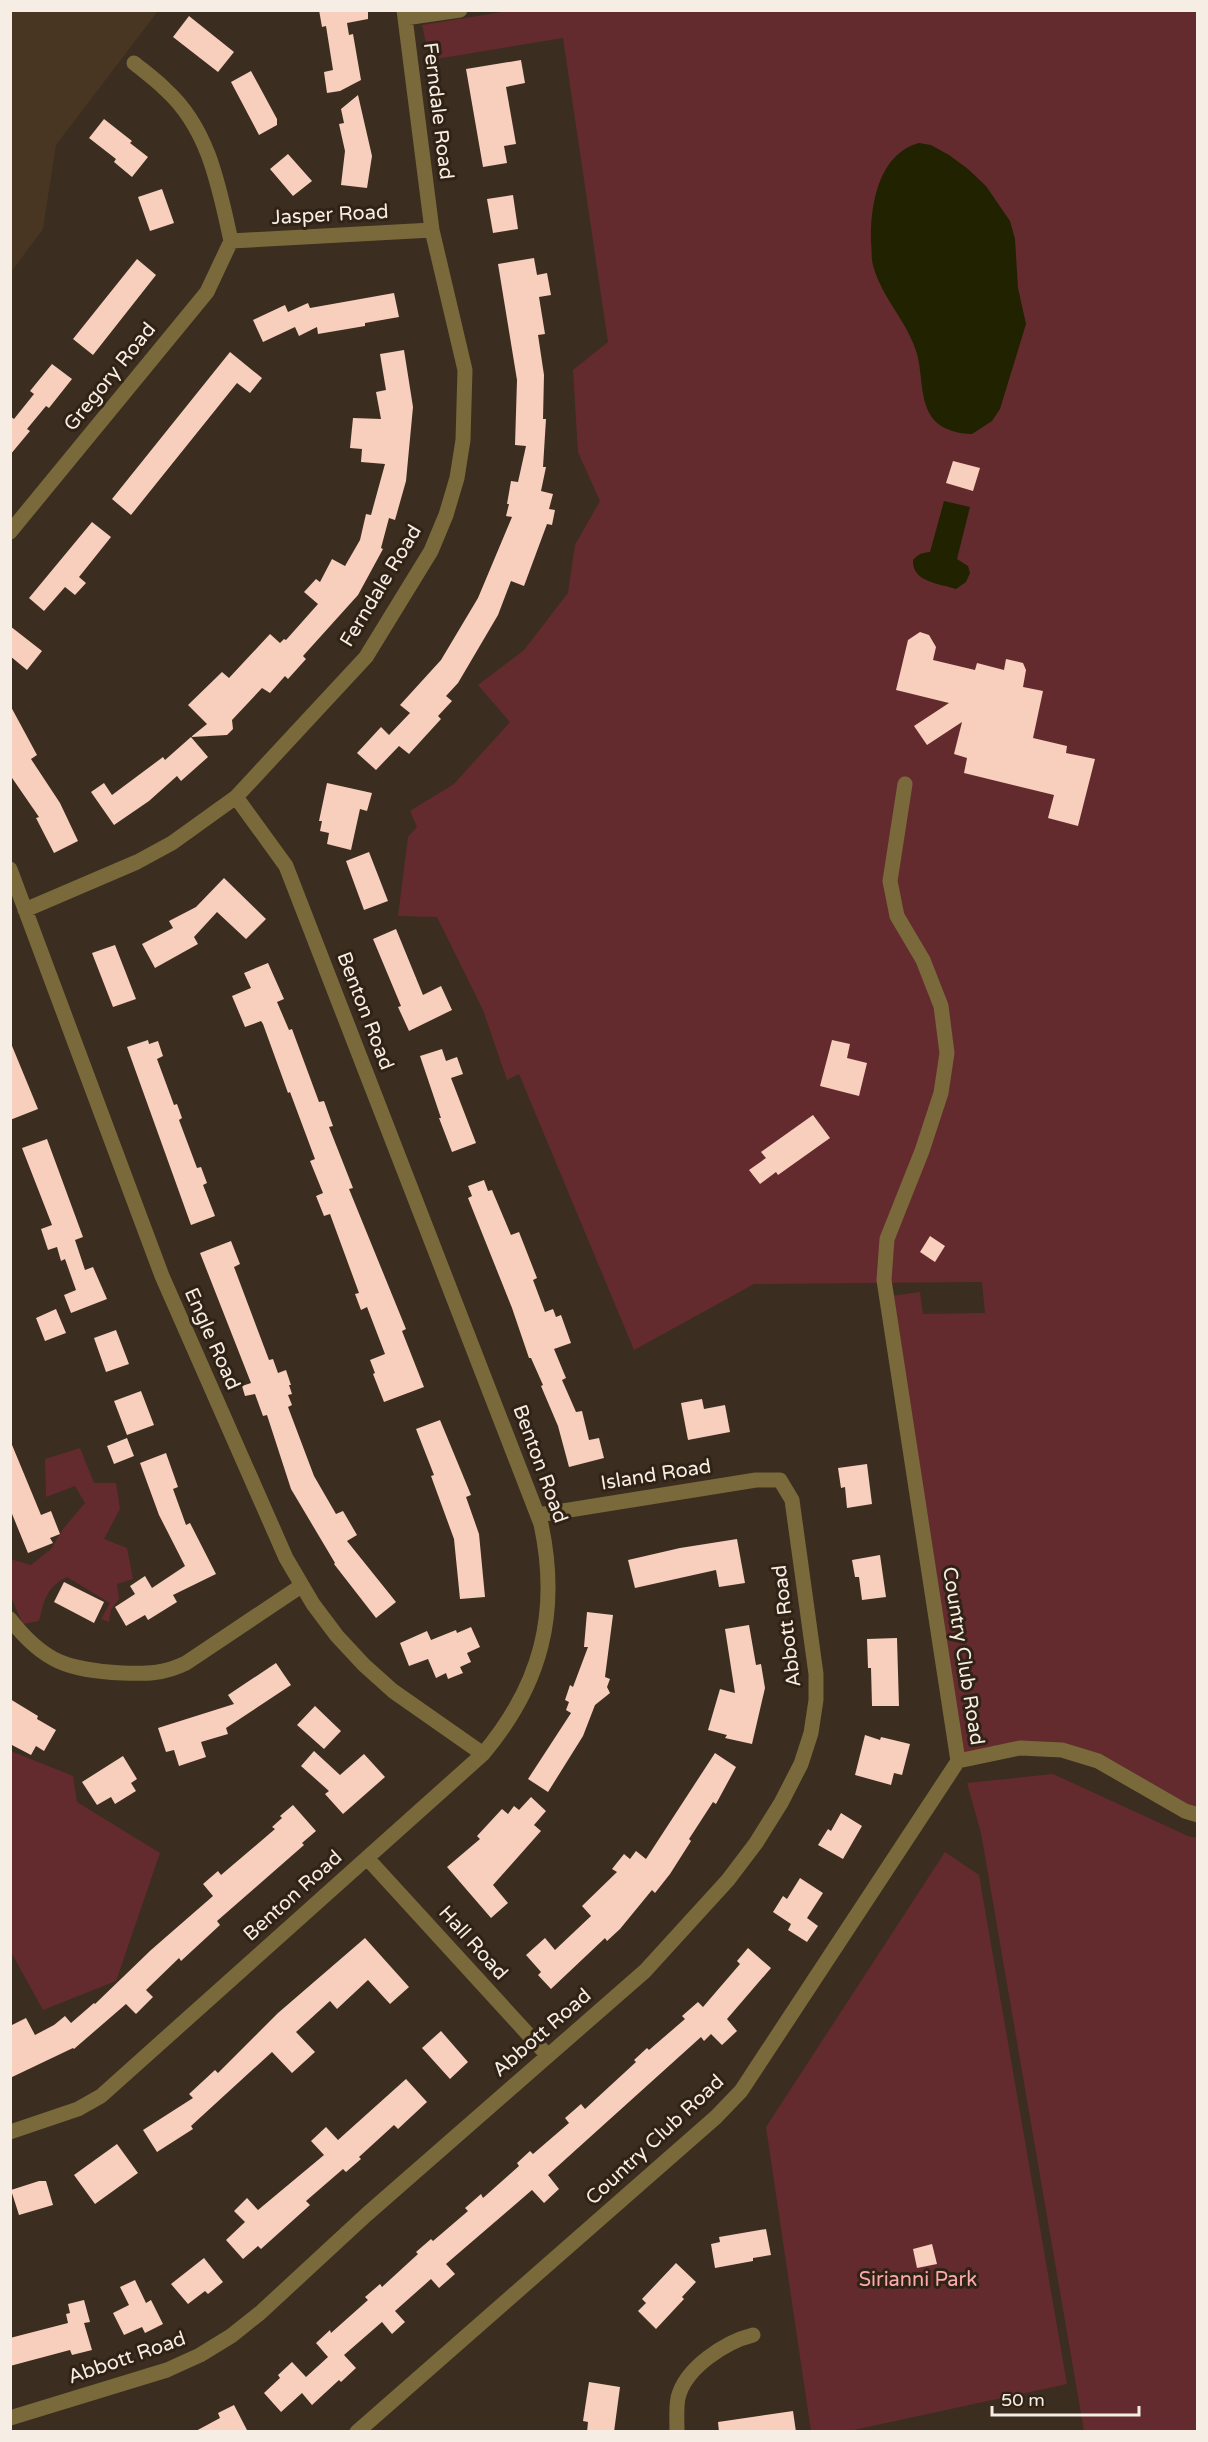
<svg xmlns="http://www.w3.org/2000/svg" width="1208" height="2442" viewBox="0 0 1208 2442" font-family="'Varela Round',sans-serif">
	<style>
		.built { fill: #483522 }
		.green { fill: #642b2f }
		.water { fill: #202200 }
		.building { fill: #f8cebd }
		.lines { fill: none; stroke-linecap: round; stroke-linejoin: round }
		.minor { stroke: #7a693b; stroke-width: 15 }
		.labels { text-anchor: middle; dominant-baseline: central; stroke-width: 6; stroke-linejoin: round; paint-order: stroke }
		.street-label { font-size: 20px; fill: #f6ede4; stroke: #302315 }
		.park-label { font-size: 20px; fill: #fbabad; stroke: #302315 }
	</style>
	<rect width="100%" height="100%" fill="#3b2d1f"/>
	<!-- built -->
	<path class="built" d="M11 10 158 11 56 145 43 229 11 272Z"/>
	<!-- green -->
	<path class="green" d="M515 10 1197 11V1815L1062 1750 958 1761 891 1296 920 1292 923 1314 985 1313 982 1282 754 1284 634 1350 519 1074 507 1080 483 1010 437 917 398 916 408 837 417 827 410 811 454 784 510 722 478 685 524 650 568 593 575 545 600 501 578 452 573 370 608 342 563 38 430 60 422 25Z
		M80 1448 94 1483H116L120 1509 104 1539 127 1548 133 1579 117 1584 119 1599 111 1610 109 1622 101 1619 110 1603 67 1577C46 1588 45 1598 39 1621L23 1624 11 1597 10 1559 31 1565 51 1549 63 1529 85 1503 75 1486 46 1497 45 1459Z
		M11 1751 73 1776 77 1802 160 1853 116 1981 43 2010 11 1952Z
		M1053 1774 1188 1836 1197 1838V2431H1084L981 1833 967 1783Z
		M945 1852 979 1875 1067 2384 849 2431H811L766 2127Z"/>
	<!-- water -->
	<path class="water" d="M919 143 931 145 949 155 968 169 986 186 1010 221 1015 239 1018 288 1026 324 1000 409 992 421 972 434C959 434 943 430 934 420 919 402 923 375 917 354 908 322 881 297 873 265 871 258 872 249 871 242 870 206 878 154 919 143Z
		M944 501 970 507 957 559 968 566 970 573 966 582 956 589C938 583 912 582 913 560 919 553 922 553 930 552Z"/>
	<!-- building -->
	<path class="building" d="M319 10H368V19L347 23 349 35 353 34 361 80 340 91 327 93 324 72 333 70 326 26 322 27Z
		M189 16 234 52 218 72 173 37Z
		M521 60 525 83 506 87 516 144 504 146 507 163 483 167 466 69Z
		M251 71 277 119V125L259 135 231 82Z
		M358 95 372 156 367 188 341 185 345 151 339 124 344 123 341 109Z
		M104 119 132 141 130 143 148 157 132 177 114 162 116 159 89 138Z
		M288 154 312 181 293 196 270 169Z
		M162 189 174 223 150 231 138 197Z
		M513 195 518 229 493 233 487 199Z
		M534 258 537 275 547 273 551 295 539 297 545 334 538 335 544 375 543 419H546L543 467H546L541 491 553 494 549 509 555 510 552 525 547 524 524 586 511 581 498 615 458 683 446 696 452 701 438 716 441 719 409 754 399 746 376 770 357 753 381 727 389 735 410 713 400 705 441 660 478 598 512 517 506 516 509 504H507L511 481 518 482 526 446 515 445 517 380 498 264Z
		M137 259 156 275 93 355 73 339Z
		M394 293 399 317 365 323V326L318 334 317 327 299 336 295 327 263 342 253 320 285 305 288 312 308 303 310 308Z
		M404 350 413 407 406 481 395 520 389 518 381 548 383 549 358 595 303 656 306 659 288 679 285 676 270 693 262 688 232 720 233 729 227 735 191 737 207 724 188 705 222 672 229 678 270 634 280 643 284 639 286 640 318 604 304 592 316 579 320 582 332 559 345 566 360 540 366 514 371 515 385 464 361 462 362 449 350 448 353 418 381 419 376 392 386 390 380 354Z
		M230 352 262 378 250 393 237 383 131 515 112 499Z
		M52 364 72 379 49 408 46 406 27 429 30 431 10 455V416L14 419 34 394 30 391Z
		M953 461 980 468 973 491 946 483Z
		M92 522 111 537 79 577 86 583 75 595 65 587 44 611 29 598Z
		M10 626 42 651 27 670 10 656Z
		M920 632 929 635 936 647 933 660 975 670 977 663 1004 670 1006 659 1023 663 1026 670 1023 687 1043 691 1033 738 1067 746 1066 753 1095 759 1078 826 1048 818 1054 795 964 773 967 758 954 754 962 722 927 745 914 726 949 703 896 690 908 640Z
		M10 705 37 755 31 759 60 803 78 841 54 853 36 818 39 817 10 775Z
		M191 737 208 757 181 781 177 776 149 801 114 825 91 792 104 783 112 795 163 757 165 760Z
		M327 783 372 793 367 811 360 809 351 850 327 844 329 833 320 831 322 821H319Z
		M369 852 388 901 364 910 346 861Z
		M224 878 266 919 246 939 217 912 194 937 198 944 155 968 142 944 173 928 169 921 196 907Z
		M396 929 423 995 441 986 452 1010 409 1031 398 1007 401 1006 373 939Z
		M115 945 136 999 113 1007 92 953Z
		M268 963 284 999 277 1002 289 1030 292 1029 319 1102 324 1101 333 1126 329 1127 353 1188 349 1189 406 1329 402 1331 424 1387 384 1402 373 1374 375 1373 370 1360 385 1354 367 1307 361 1310 355 1294 359 1293 330 1214 324 1216 316 1196 323 1193 310 1161 315 1159 290 1092 288 1093 263 1024 261 1021 245 1027 232 996 251 988 244 973Z
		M148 1040 149 1044 158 1041 163 1056 157 1059 174 1105 177 1104 182 1118 179 1120 197 1168 201 1167 207 1183 203 1185 215 1216 191 1225 127 1047Z
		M832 1040 850 1044 847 1058 867 1063 859 1096 820 1086Z
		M10 1041 38 1109 10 1120Z
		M442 1049 446 1061 457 1057 463 1074 451 1078 476 1143 452 1152 439 1118H441L420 1056Z
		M813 1115 830 1138 778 1175 776 1172 760 1184 749 1170 766 1158 761 1152Z
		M47 1139 83 1237 75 1240 85 1270 93 1267 107 1299 71 1313 64 1295 76 1290 65 1259 61 1261 57 1247 48 1250 41 1229 52 1225 22 1148Z
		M484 1180 488 1191 492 1190 511 1235 519 1232 537 1278 533 1280 545 1312 553 1309 556 1317 561 1315 571 1343 554 1349 566 1378 562 1380 576 1412 582 1411 589 1440 599 1438 604 1458 569 1467 558 1426 541 1386 543 1385 531 1358H529L512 1308 468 1198 472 1196 468 1186Z
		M930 1236 945 1246 935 1262 920 1252Z
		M231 1241 240 1264 234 1267 269 1360 273 1359 278 1373 286 1370 291 1385H289L292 1394 288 1395 292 1405 288 1407 314 1476 336 1514 343 1511 357 1535 347 1541 396 1602 376 1618 334 1564 335 1563 291 1489 267 1415 263 1416 255 1394 245 1396 242 1386 251 1383 200 1253Z
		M56 1309 66 1333 45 1341 36 1318Z
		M116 1330 129 1364 106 1372 94 1338Z
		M141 1391 154 1425 127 1435 114 1401Z
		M702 1399 704 1409 725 1405 730 1432 688 1440 681 1403Z
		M440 1420 471 1495 466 1497 479 1534 485 1597 460 1599 454 1539 431 1476 434 1475 416 1429Z
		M127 1438 134 1456 114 1464 107 1446Z
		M10 1440 41 1515 51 1511 60 1534 50 1538 53 1543 28 1553 10 1509Z
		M166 1453 178 1487 173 1489 186 1525 190 1523 216 1574 173 1595 177 1602 148 1620 145 1615 126 1626 115 1607 135 1594 130 1586 145 1576 152 1588 185 1566 159 1515 140 1463Z
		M867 1464 872 1504 847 1508 845 1487 841 1488 838 1468Z
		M737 1539 745 1583 719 1587 716 1570 635 1588 628 1560 680 1548Z
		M880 1555 886 1597 862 1600 859 1577H855L852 1560Z
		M64 1582 104 1602 94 1623 54 1602Z
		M587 1612 613 1615 605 1677 610 1679 607 1687 610 1693 595 1705 583 1736 548 1792 528 1779 571 1713 566 1710 569 1702 565 1700 570 1685 573 1687 588 1647H584Z
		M749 1625 756 1665 761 1664 765 1688 752 1744 725 1738 727 1735 708 1730 720 1689 735 1693 725 1629Z
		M471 1627 480 1647 467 1653 471 1662 460 1667 463 1673 448 1679 446 1673 436 1678 428 1659 409 1666 400 1643 427 1631 431 1640 456 1630 457 1633Z
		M897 1638 899 1706H872L871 1668H868L867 1639Z
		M276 1663 291 1685 226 1728 228 1734 201 1742 206 1757 179 1766 174 1750 166 1752 158 1728 234 1704 228 1695Z
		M10 1699 38 1716 37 1719 56 1730 44 1751 36 1746 31 1755 10 1744Z
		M315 1706 341 1731 324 1749 297 1725Z
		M865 1735 880 1740 881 1737 910 1744 902 1775 894 1773 891 1785 855 1775Z
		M314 1751 340 1775 364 1754 385 1777 343 1814 325 1794 329 1791 301 1766Z
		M715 1753 736 1767 716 1804 713 1802 689 1839 691 1841 670 1874 655 1893 652 1890 620 1929 607 1941 605 1938 551 1989 538 1975 541 1972 526 1955 545 1938 555 1950 591 1916 582 1906 617 1872 612 1869 624 1854 630 1859 636 1851 646 1859Z
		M123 1756 137 1779 131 1783 136 1791 115 1804 111 1797 97 1805 82 1782Z
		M531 1797 546 1811 534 1825 541 1831 493 1885 508 1903 491 1918 447 1867 480 1839 477 1836 502 1809 508 1814 514 1806 519 1810Z
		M293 1805 316 1831 302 1843 304 1845 217 1921 220 1925 181 1961 179 1958 146 1990 153 1997 136 2014 126 2004 74 2049 73 2048 10 2078V2026L26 2018 35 2035 54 2025 65 2016 71 2023 94 2003 95 2004 151 1950 213 1896 203 1884 218 1871 221 1875 275 1829 272 1827 282 1818 280 1816Z
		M841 1813 862 1826 843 1859 818 1845 828 1829 831 1831Z
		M800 1878 823 1893 807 1918 818 1926 807 1942 788 1930 791 1924 773 1912 783 1896 787 1899Z
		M365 1938 409 1987 390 2004 368 1980 337 2009 330 2001 296 2032 315 2052 292 2073 272 2052 191 2126 193 2129 157 2152 143 2130 193 2098 189 2094 215 2070 218 2073 278 2013Z
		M748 1948 771 1968 727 2019 737 2031 722 2045 711 2034 704 2041 701 2037 548 2175 559 2189 544 2203 532 2190 446 2264 455 2274 439 2288 431 2279 395 2311 405 2322 392 2334 382 2322 344 2355 356 2368 341 2382 339 2380 312 2405 302 2393 281 2412 264 2393 280 2378 278 2375 292 2362 306 2377 328 2357 316 2343 330 2330 331 2333 368 2300 365 2297 380 2284 382 2287 418 2254 416 2252 431 2239 433 2241 468 2211 465 2208 481 2194 483 2198 519 2166 517 2163 530 2151 533 2154 569 2123 565 2118 581 2104 585 2109 636 2062 634 2060 647 2048 649 2050 685 2019 682 2016 698 2002 703 2007 740 1964 737 1961Z
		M441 2031 468 2062 450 2079 422 2048Z
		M406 2079 427 2102 398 2129 394 2125 359 2157 361 2159 346 2172 343 2169 306 2201 310 2205 261 2249 258 2246 243 2259 226 2240 245 2222 234 2211 247 2198 258 2210 324 2155 311 2141 326 2127 338 2140Z
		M117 2144 138 2173 95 2204 74 2175Z
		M39 2181H46L53 2205 19 2215 11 2190Z
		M766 2229 771 2255 753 2258V2261L715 2268 711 2244 720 2242 719 2237Z
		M932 2244 937 2264 917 2268 913 2249Z
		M204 2258 223 2282 208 2294 205 2291 188 2304 171 2284Z
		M676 2263 696 2282 682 2297 684 2299 656 2329 638 2311 646 2303 642 2299Z
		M135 2280 146 2303 151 2300 163 2324 145 2333 142 2327 124 2335 113 2313 129 2305 120 2287Z
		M84 2300 90 2322 84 2323 92 2350 72 2355 70 2350 10 2366V2338L68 2323 66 2314 70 2313 68 2304Z
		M589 2382 620 2387 614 2432H587L588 2422 583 2421Z
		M234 2405 248 2432H194L220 2418 218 2413Z
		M793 2411 796 2432H719L718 2422Z"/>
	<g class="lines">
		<!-- minor -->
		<path class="minor" d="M405 18 460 10
			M134 63C145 72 156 80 166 90 209 129 219 187 231 241
			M231 241 432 230
			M10 532 207 292 231 241
			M10 869 162 1276 286 1558 313 1604 337 1636 364 1665 393 1691 483 1754
			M25 910 137 862 172 843 236 797 366 657 431 551 446 515 457 478 463 440 465 370 432 230 404 10
			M10 1619C44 1663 69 1670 122 1673 146 1674 164 1674 186 1663L301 1586
			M958 1761 1020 1748 1062 1750 1098 1761 1185 1811 1198 1815
			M367 1858 548 2056
			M10 2132 78 2109 101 2096 483 1754C541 1685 560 1613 541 1524L286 866 236 797
			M10 2418 167 2370 200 2355 231 2336 260 2313 366 2215 645 1971 728 1880 756 1843 781 1803 801 1764 811 1733 816 1700V1674L792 1500 780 1480H756L538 1515
			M357 2432 716 2117 741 2091 958 1761 884 1280 887 1239 922 1151 941 1093 947 1053 941 1006 923 960 897 916 890 881 905 784
			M677 2432C677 2421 676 2408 678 2398 685 2368 725 2342 753 2335"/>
	</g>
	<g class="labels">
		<!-- street labels -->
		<g class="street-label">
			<text transform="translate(438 111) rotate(83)">Ferndale Road</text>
			<text transform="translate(330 215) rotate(-3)">Jasper Road</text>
			<text transform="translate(110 377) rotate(-51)">Gregory Road</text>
			<text transform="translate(381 586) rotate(-59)">Ferndale Road</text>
			<text transform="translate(365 1011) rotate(69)">Benton Road</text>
			<text transform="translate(212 1339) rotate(66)">Engle Road</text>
			<text transform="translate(540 1464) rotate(70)">Benton Road</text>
			<text transform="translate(656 1475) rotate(-9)">Island Road</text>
			<text transform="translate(787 1626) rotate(-97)">Abbott Road</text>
			<text transform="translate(963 1656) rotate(81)">Country Club Road</text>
			<text transform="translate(293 1896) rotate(-42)">Benton Road</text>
			<text transform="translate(473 1943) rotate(48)">Hall Road</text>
			<text transform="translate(542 2033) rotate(-41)">Abbott Road</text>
			<text transform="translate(655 2140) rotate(-43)">Country Club Road</text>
			<text transform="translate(127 2358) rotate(-19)">Abbott Road</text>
		</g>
		<!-- park labels -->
		<g class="park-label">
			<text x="918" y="2280">Sirianni Park</text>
		</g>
	</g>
	<!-- border -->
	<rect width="1208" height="2442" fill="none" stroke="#f6ede4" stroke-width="24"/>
	<!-- scale -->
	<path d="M992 2406v9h147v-9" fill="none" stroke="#f6ede4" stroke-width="3"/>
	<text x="1001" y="2406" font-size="18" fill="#f6ede4" stroke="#302315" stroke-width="4.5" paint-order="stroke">50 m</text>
</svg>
